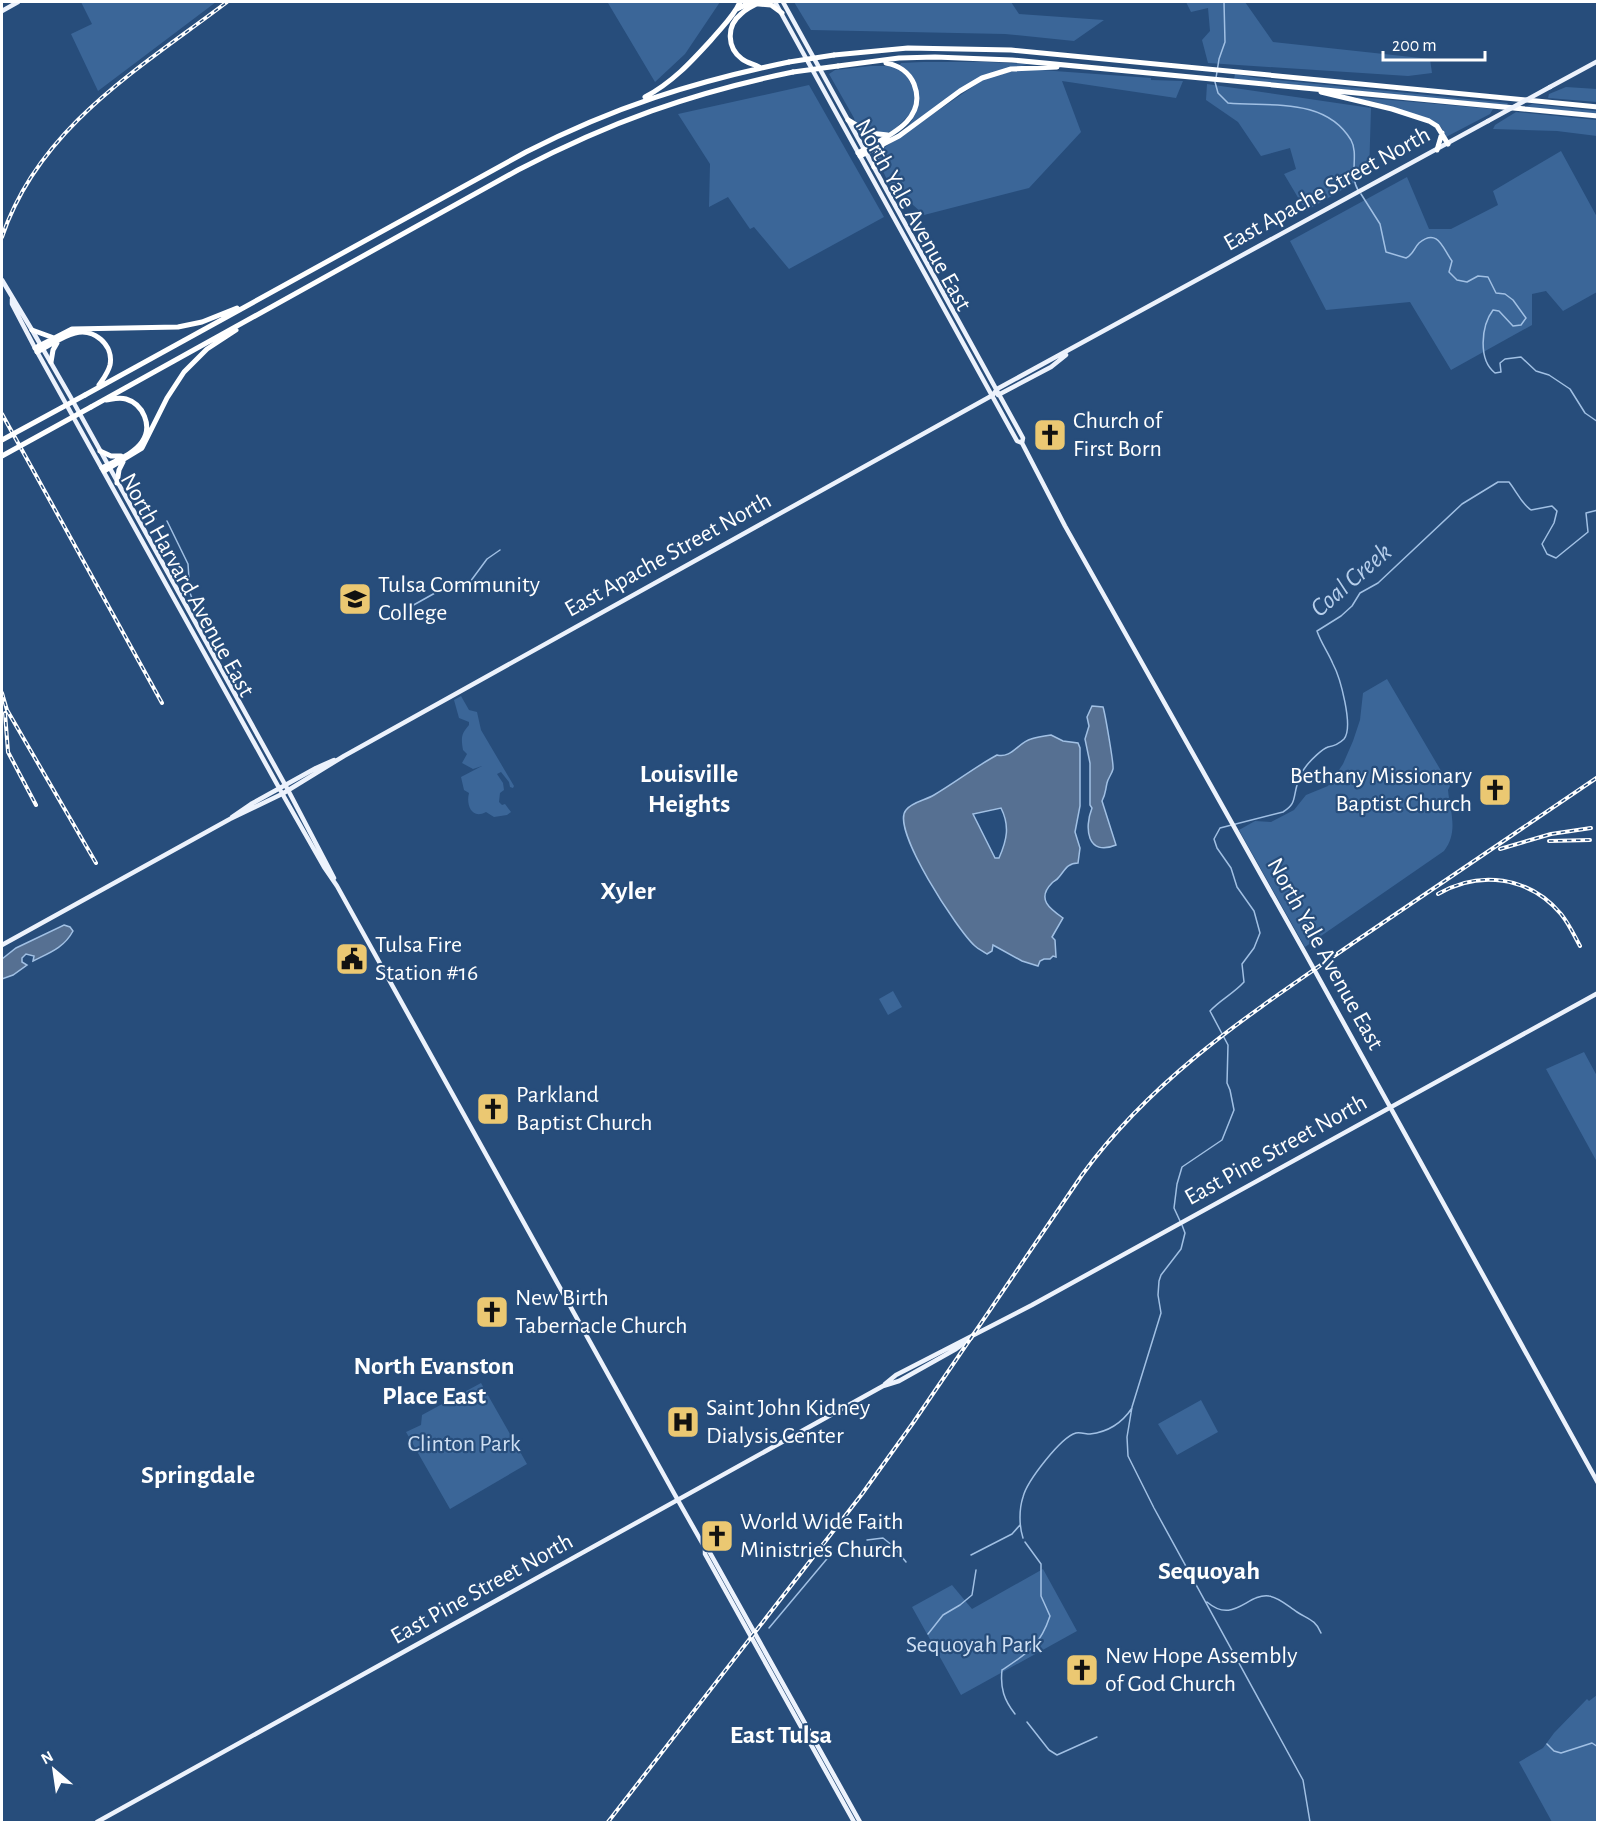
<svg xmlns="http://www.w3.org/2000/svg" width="1599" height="1824" viewBox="0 0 1599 1824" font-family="'Alegreya Sans',sans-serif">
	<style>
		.green { fill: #3b6698 }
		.water { fill: #567092; stroke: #a1c0e4; stroke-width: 1.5; fill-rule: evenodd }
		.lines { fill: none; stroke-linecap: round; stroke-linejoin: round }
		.stream { stroke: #a1c0e4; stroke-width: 1.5 }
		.major { stroke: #ecf2fc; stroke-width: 4.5 }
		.highway { stroke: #fff; stroke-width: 5 }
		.rail-casing { stroke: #fff; stroke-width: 4 }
		.rail { stroke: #274d7b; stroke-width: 1.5; stroke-dasharray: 4.5; stroke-linecap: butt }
		.major-bridge { stroke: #ecf2fc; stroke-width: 4.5 }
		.highway-bridge { stroke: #fff; stroke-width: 5 }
		.labels { text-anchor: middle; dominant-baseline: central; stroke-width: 4.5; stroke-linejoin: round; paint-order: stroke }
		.street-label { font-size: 24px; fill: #fff; stroke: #274d7b }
		.poi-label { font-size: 24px; fill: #fff; stroke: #274d7b; text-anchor: start }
		.park-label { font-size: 24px; fill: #cedff3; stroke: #274d7b }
		.water-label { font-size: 26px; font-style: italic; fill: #b7cfec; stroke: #274d7b }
		.neighbourhood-label { font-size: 26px; font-weight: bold; fill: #fff; stroke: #274d7b }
	</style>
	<rect width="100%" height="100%" fill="#274d7b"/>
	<!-- green -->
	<path class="green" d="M81 2H216L98 91 71 34 92 24Z
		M610 2H720L685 54 655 82 608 3Z
		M794 2H1011L1019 14 1104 20 1074 41 1005 34 811 30Z
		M1186 2H1245L1273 42 1430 59 1432 73 1408 76 1208 63 1202 40 1210 31 1208 8 1191 12Z
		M923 62H987L1029 64 992 73 907 127C918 115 924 94 913 79 910 74 904 69 900 65L901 63Z
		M871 66H894L907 76 915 92 913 111 893 131 883 133 869 132 855 122 854 118 829 74 835 70Z
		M1027 69 1151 78V80L1183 81 1176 98 1062 81 1081 132 1029 188 924 215 900 193 895 198 879 162V156L885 147 984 79 1003 73Z
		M1235 74 1257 78 1508 103 1507 105 1234 79Z
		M1207 84 1371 108 1369 174 1306 211 1284 174 1296 169 1290 148 1261 156 1238 122 1206 100Z
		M809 85 884 217 789 269 754 227 750 229 728 197 709 207 710 164 678 114Z
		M1566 87 1597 89V102L1548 98 1549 94Z
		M1357 97 1493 109 1490 114 1446 137 1441 127 1427 118 1375 102 1356 99Z
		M1532 104 1597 111V114L1525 107Z
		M1516 112 1597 120V136L1557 131 1493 129 1495 125Z
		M1561 151 1597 217V292L1563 311 1546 291 1532 294V325L1451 370 1410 302 1326 310 1290 241 1407 177 1429 229H1451L1498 205 1493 191Z
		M1387 679 1450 786 1448 790C1450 811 1459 832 1444 851L1305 947 1239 830 1255 821 1271 822 1294 810 1306 795 1328 786 1343 764 1353 741 1360 720 1363 693Z
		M461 696 469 710 477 712 481 730 514 786 513 788 510 787 509 782 501 772 497 774 503 783 504 790 500 793 499 802 502 805 505 804 511 812 507 815 494 817 486 812C471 820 466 804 469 793L464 790 461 777 482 766 473 769 462 763 467 754 463 750C461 738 461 734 469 725V722L459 718 454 700Z
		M893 991 902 1007 888 1015 879 999Z
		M1584 1052 1597 1076V1162L1546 1069Z
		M481 1383 527 1464 450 1509 406 1432 421 1425 422 1415Z
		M1201 1400 1218 1432 1177 1455 1158 1424Z
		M1043 1569 1077 1631 961 1695 912 1607 952 1585 972 1609Z
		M1597 1695V1822H1552L1519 1762 1543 1748 1554 1733 1587 1699 1589 1701Z"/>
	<!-- water -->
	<path class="water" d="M1092 706 1103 707C1105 713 1114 765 1113 769 1112 774 1108 778 1107 783 1105 792 1106 793 1102 801L1116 845C1087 857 1084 828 1092 808L1090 805V763L1085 739 1089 726 1087 717Z
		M1051 735 1063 741 1078 743 1080 748V806L1075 832 1080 848 1078 863C1067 863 1065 870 1059 877 1057 880 1054 881 1052 883 1036 899 1050 909 1063 918L1052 937 1055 940 1056 957 1053 956 1050 959H1044L1040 961 1038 966 1022 961 993 945 992 951 987 954C983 951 978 949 975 946 958 931 890 828 906 810 912 802 926 800 934 795 956 782 975 767 997 755 1011 759 1019 742 1031 739 1037 737 1044 736 1051 735ZM1001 808C1010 826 1007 840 999 858H995L973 814Z
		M64 925 70 927 73 931C64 948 49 953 33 961L34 956 26 954 22 958V962L27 965 13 975 2 979V959L16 948Z"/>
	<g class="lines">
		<!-- stream -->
		<path class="stream" d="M1216 78 1219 59 1225 42 1224 2
			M1215 82 1218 93 1228 103C1271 107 1325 97 1351 140 1359 154 1349 176 1358 190
			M1361 194 1380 224 1386 252 1406 258C1414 254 1414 248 1419 243 1438 227 1443 249 1452 261L1449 272 1457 280 1467 282 1478 276 1488 277 1496 293 1505 294 1513 300 1526 318 1521 325 1513 326 1499 311 1493 310C1481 326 1478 360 1495 373L1501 372 1500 363 1505 359 1521 357 1536 371 1549 375 1570 389 1585 413 1598 422
			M153 519H156
			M167 521 188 564 190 593 193 601
			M410 607 435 593 470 582 487 559 500 550
			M1180 1221 1174 1208 1177 1184 1182 1167 1222 1140 1234 1110 1230 1090 1227 1083 1228 1045 1210 1011C1220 1000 1233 994 1244 982L1242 964 1254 948 1260 933 1254 911 1237 887 1231 868 1217 848 1214 839 1220 828 1283 812C1296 804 1293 799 1297 785 1298 779 1303 770 1307 765 1311 760 1322 749 1328 747 1334 746 1339 744 1344 739 1354 727 1340 677 1333 664 1328 652 1321 643 1317 631L1341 616 1352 606 1360 593 1378 583 1462 504 1498 482H1509C1517 492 1520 502 1531 510L1552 506 1557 511 1554 523 1542 544 1547 554 1556 558 1588 532 1586 513 1598 510
			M1182 1225 1185 1233 1181 1249 1161 1275 1159 1281 1158 1295 1161 1313 1132 1407 1127 1437 1128 1456 1154 1508 1303 1780 1310 1822
			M1023 1538C1019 1526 1019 1509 1023 1497 1027 1481 1061 1437 1076 1433 1080 1432 1086 1434 1090 1434 1108 1432 1122 1423 1132 1408
			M867 1540 883 1538 893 1546 906 1562
			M971 1555 1012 1534 1020 1525
			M1207 1602C1234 1625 1247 1593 1269 1596 1279 1597 1289 1607 1297 1612 1308 1619 1316 1620 1321 1633
			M769 1628 831 1554
			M928 1634 943 1615 960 1605 972 1595 976 1570
			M1015 1714C1004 1700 1000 1688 1002 1670 1028 1653 1040 1646 1050 1616L1041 1596V1564L1025 1542
			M1027 1722 1049 1750 1057 1755 1097 1737
			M1547 1744 1554 1751 1561 1753 1592 1743 1598 1747"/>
		<!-- major -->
		<path class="major" d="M775 2 1017 441 1022 443
			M783 2 1023 438 1022 443 1065 526 1305 953 1598 1483
			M2 11 18 2
			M1550 87 1598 61
			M2 280 32 330 70 396 288 790 334 878
			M12 299V304L35 348 283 795 324 867 337 886 675 1495 705 1548 709 1551 860 1822
			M998 395 1051 367 1066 355
			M232 817 251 804 316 768 334 760
			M2 945 230 819 282 794 344 756 993 395 997 389 1488 121
			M885 1384 896 1375 1032 1305 1598 993
			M705 1548V1554L854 1822
			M97 1822 883 1386 899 1381 956 1349 971 1338"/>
		<!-- highway -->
		<path class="highway" d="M759 4 771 5 782 13
			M737 9 751 2
			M834 55 908 48 1011 50 1598 107
			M838 66 899 58 935 57 1012 60 1598 116
			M759 67C754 64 747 63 742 59 727 48 726 26 741 14 746 9 754 5 761 2
			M1321 92 1392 109 1429 121 1437 126 1448 144
			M645 97C673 82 691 62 712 39 722 27 734 16 740 2
			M848 120 869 133 888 135
			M1437 150 1442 133
			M858 153C883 138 929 122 914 84 909 72 898 65 886 63
			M860 156 899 136 960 91 982 78 1011 69 1057 67
			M874 167 877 154 882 146
			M32 330 54 338
			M35 348 72 329 178 327 202 322 237 308
			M37 352C49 346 62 336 75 333 94 328 114 345 110 365 108 373 103 379 99 385
			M51 362 53 350 57 343
			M85 395 526 152C614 107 693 82 789 62
			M91 407 518 170C610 122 691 93 793 72
			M100 451 111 456H121
			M102 468C115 461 134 454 142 442 153 426 143 404 126 399 119 397 113 399 106 400
			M104 471 142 448 167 398 184 372 207 349 236 330
			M117 483 119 470 123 462"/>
		<defs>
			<path id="rail" d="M2 237C39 127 140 68 227 2
				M2 414 162 703
				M2 693 7 710 96 863
				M5 713 8 752 36 805
				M1549 841 1590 840
				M1500 849 1551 834 1591 828
				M1438 894C1479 870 1529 876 1561 914 1569 924 1574 935 1580 946
				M608 1822 862 1494 913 1423 1082 1175C1155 1075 1253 1012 1353 943 1435 888 1516 832 1598 777"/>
		</defs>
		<!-- rail casing -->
		<use href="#rail" class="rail-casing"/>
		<!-- rail -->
		<use href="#rail" class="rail"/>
		<!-- major-bridge -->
		<path class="major-bridge" d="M1488 121 1550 87"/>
		<!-- highway-bridge -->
		<path class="highway-bridge" d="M789 62 834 55
			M793 72 838 66
			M2 440 85 395
			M2 456 91 407"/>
	</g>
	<!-- icons -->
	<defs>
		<symbol id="church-square" viewBox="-11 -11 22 22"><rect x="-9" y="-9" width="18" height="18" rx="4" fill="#ebc872" stroke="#274d7b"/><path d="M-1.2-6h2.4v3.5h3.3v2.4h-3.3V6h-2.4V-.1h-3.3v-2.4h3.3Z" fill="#111"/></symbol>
		<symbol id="university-square" viewBox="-11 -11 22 22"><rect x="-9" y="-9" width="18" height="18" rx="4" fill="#ebc872" stroke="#274d7b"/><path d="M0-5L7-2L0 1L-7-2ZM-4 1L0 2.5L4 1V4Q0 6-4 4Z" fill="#111"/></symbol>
		<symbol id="civic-square" viewBox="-11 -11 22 22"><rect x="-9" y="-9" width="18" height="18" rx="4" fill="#ebc872" stroke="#274d7b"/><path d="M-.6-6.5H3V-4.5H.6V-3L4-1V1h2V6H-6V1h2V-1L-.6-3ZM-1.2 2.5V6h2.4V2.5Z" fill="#111"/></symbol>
		<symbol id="hospital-square" viewBox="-11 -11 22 22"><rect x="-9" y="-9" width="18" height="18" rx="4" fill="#ebc872" stroke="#274d7b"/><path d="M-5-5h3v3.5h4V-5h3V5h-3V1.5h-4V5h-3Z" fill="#111"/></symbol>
	</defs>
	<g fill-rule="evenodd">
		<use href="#church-square" x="1031" y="416" width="38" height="38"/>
		<use href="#university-square" x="336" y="580" width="38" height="38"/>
		<use href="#church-square" x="1476" y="771" width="38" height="38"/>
		<use href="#civic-square" x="333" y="940" width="38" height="38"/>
		<use href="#church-square" x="474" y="1090" width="38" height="38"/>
		<use href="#church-square" x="473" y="1293" width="38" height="38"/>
		<use href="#hospital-square" x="664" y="1403" width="38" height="38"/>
		<use href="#church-square" x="698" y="1517" width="38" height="38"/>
		<use href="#church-square" x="1063" y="1651" width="38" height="38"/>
	</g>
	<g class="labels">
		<!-- street labels -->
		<g class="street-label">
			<text transform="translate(1327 189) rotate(-29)">East Apache Street North</text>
			<text transform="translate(913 215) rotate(61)">North Yale Avenue East</text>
			<text transform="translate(668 555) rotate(-29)">East Apache Street North</text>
			<text transform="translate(187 585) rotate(61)">North Harvard Avenue East</text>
			<text transform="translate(1325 954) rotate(61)">North Yale Avenue East</text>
			<text transform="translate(1276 1150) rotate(-29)">East Pine Street North</text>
			<text transform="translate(482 1589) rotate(-29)">East Pine Street North</text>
		</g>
		<!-- poi labels -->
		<g class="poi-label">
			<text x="1073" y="421">Church of<tspan x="1073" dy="28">First Born</tspan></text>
			<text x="378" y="585">Tulsa Community<tspan x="378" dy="28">College</tspan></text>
			<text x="1472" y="776" text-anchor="end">Bethany Missionary<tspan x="1472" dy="28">Baptist Church</tspan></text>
			<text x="375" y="945">Tulsa Fire<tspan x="375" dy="28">Station #16</tspan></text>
			<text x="516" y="1095">Parkland<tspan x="516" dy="28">Baptist Church</tspan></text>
			<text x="515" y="1298">New Birth<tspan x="515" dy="28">Tabernacle Church</tspan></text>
			<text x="706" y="1408">Saint John Kidney<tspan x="706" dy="28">Dialysis Center</tspan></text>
			<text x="740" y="1522">World Wide Faith<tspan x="740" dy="28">Ministries Church</tspan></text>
			<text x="1105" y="1656">New Hope Assembly<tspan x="1105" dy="28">of God Church</tspan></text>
		</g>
		<!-- park labels -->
		<g class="park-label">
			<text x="464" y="1444">Clinton Park</text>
			<text x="974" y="1645">Sequoyah Park</text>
		</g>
		<!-- water labels -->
		<g class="water-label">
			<text transform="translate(1351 580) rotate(-41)">Coal Creek</text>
		</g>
		<!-- neighbourhood labels -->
		<g class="neighbourhood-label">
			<text x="689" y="774">Louisville<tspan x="689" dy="30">Heights</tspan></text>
			<text x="628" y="891">Xyler</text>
			<text x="434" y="1366">North Evanston<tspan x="434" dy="30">Place East</tspan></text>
			<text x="198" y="1475">Springdale</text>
			<text x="1209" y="1571">Sequoyah</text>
			<text x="781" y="1735">East Tulsa</text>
		</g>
	</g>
	<!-- border -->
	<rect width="1599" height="1824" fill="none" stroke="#ffffff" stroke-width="6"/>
	<!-- north arrow -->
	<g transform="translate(54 1770) rotate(331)" stroke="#274d7b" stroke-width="4.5" paint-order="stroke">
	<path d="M0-4.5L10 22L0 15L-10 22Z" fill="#ffffff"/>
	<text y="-9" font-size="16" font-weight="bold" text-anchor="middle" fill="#ffffff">N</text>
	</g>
	<!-- scale -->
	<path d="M1383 51v9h102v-9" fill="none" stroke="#ffffff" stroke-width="3"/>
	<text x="1392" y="51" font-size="18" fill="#ffffff" stroke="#274d7b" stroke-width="4.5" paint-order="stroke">200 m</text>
</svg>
